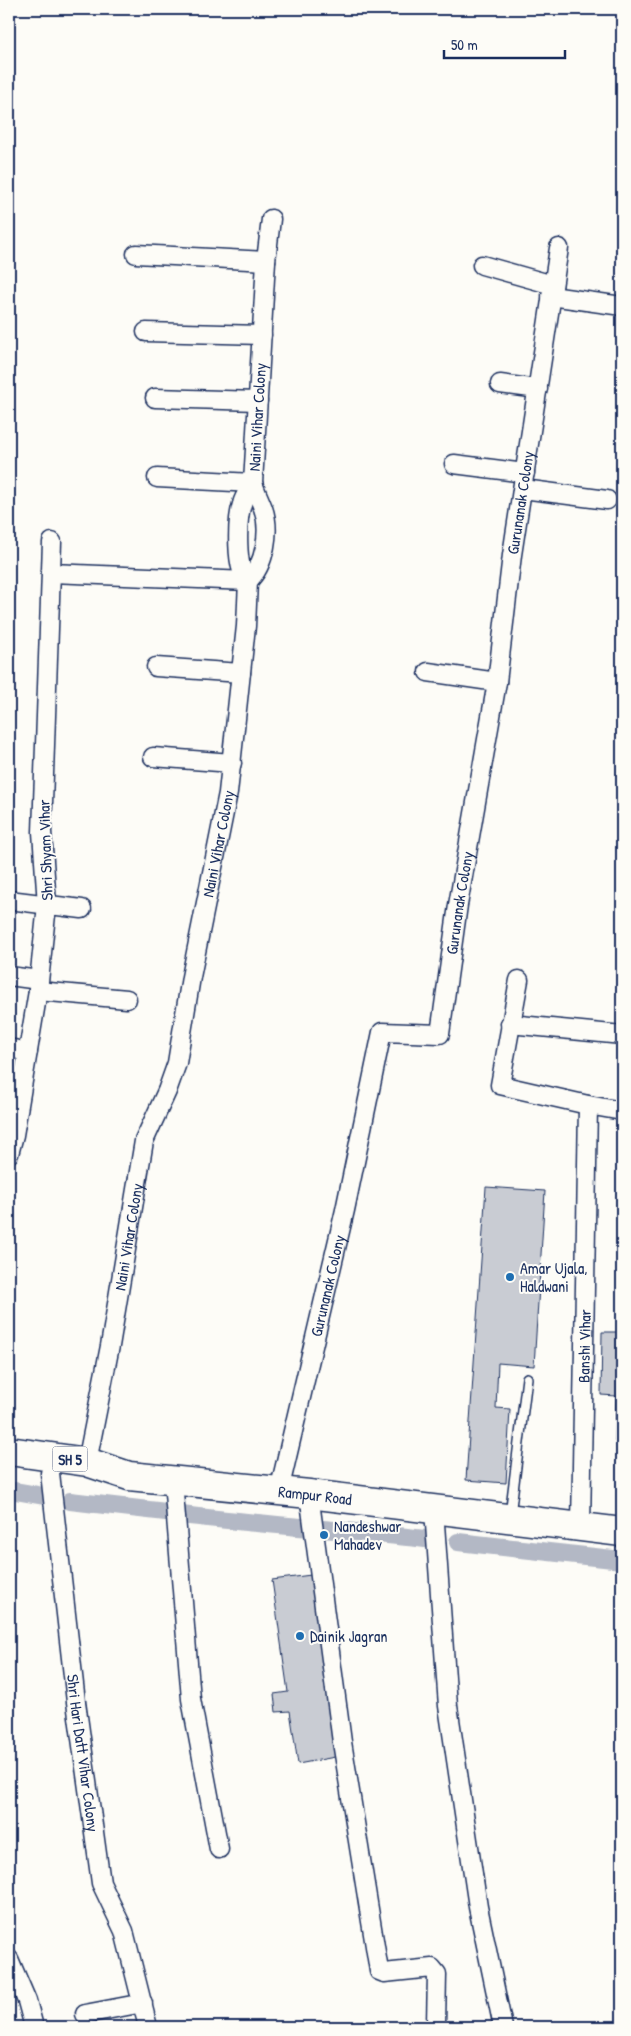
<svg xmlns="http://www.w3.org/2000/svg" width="631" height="2036" viewBox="0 0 631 2036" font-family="'Patrick Hand',sans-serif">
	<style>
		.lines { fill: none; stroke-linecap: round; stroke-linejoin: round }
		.canal { stroke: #b3b8c5; stroke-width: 18 }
		.building { fill: #c9ccd3; stroke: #1b2f5e }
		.service-casing { stroke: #1b2f5e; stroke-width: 12 }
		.minor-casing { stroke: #1b2f5e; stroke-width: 21 }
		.primary-casing { stroke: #1b2f5e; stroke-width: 31 }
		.service { stroke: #fdfcf7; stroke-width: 9 }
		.minor { stroke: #fdfcf7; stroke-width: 18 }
		.primary { stroke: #fdfcf7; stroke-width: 28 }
		.poi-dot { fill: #1f6fb2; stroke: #fdfcf7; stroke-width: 2 }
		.labels { text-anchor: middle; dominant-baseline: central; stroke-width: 4; stroke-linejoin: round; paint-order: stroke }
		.shield { fill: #fdfcf7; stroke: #5f6c8c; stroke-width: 1 }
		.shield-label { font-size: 15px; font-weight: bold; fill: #1b2f5e }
		.street-label { font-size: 16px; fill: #1b2f5e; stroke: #fdfcf7 }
		.poi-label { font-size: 16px; fill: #1b2f5e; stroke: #fdfcf7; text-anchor: start }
	</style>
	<rect width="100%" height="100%" fill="#fdfcf7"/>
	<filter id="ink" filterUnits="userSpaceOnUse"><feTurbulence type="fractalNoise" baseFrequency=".02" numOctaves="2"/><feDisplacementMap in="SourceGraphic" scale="10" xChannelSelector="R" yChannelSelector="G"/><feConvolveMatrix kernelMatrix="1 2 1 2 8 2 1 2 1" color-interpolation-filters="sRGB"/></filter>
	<g filter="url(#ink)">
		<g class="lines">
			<!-- canal -->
			<path class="canal" d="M9 1490 50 1497
				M70 1501 166 1512
				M182 1515C263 1525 344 1530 425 1539
				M458 1542 622 1560"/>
		</g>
		<!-- building -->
		<path class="building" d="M486 1187 545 1191 534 1366 498 1363 496 1408 510 1409 506 1483 466 1480Z
			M602 1332H622V1442H615L616 1396 601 1395Z
			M311 1575 335 1757 298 1764 290 1711 276 1712 274 1694 288 1692 272 1580Z"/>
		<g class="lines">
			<defs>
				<path id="service" d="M510 1515 527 1378"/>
				<g id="minor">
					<path d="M136 254 266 261"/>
					<path d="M482 265 553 285"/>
					<path d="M551 296 622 306"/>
					<path d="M146 332 262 335"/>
					<path d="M500 384 538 389"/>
					<path d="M155 398 258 401"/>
					<path d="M454 464 525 473"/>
					<path d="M523 489 607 500"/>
					<path d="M51 573 248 581C265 565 271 531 263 508 260 500 256 492 253 483L157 478"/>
					<path d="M156 667 241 673"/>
					<path d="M428 672 497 682"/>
					<path d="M153 757 232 763"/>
					<path d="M9 900 82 909"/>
					<path d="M9 976 39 980"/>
					<path d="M519 980 500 1085 588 1105 622 1111"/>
					<path d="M38 991 127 999"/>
					<path d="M510 1024 622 1035"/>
					<path d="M9 1048 28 1052"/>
					<path d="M9 1154 14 1135 38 991 47 905 42 832 52 542"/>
					<path id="s1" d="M87 1462 110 1346 144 1141 167 1091 177 1063 191 977 228 793 246 626 248 581C235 571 237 519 242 504 244 496 249 490 253 483L266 261 271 219"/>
					<path id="s2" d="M50 1473 76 1702 101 1883 124 1931 148 2027"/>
					<path d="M173 1481 191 1699 219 1849"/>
					<path id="s3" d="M279 1491 345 1210 382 1032 440 1034 458 905 497 682 512 555 559 248"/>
					<path d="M309 1494 342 1742 379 1971 384 1973 432 1968 437 1974 436 2024"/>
					<path d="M434 1510 448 1706 478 1907 503 2027"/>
					<path id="s4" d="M581 1527 588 1105"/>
					<path d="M9 1959 27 2001 34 2027"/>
					<path d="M85 2014 143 2003"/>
				</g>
				<g id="primary">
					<path id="s5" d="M9 1451 87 1462 129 1476 309 1494 622 1532"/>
				</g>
			</defs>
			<!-- service casing -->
			<use href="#service" class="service-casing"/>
			<!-- minor casing -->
			<use href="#minor" class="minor-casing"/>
			<!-- primary casing -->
			<use href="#primary" class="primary-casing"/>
			<!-- service -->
			<use href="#service" class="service"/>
			<!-- minor -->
			<use href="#minor" class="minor"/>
			<!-- primary -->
			<use href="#primary" class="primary"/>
		</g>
	</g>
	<!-- markers -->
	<g class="poi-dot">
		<circle cx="510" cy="1277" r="5"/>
		<circle cx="324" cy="1535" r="5"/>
		<circle cx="300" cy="1636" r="5"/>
	</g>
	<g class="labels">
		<!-- shield labels -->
		<rect class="shield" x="52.5" y="1446.5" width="35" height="25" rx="4"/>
		<g class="shield-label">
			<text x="70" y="1459">SH 5</text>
		</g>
		<!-- street labels -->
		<g class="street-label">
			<text stroke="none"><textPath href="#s1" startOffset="1068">Naini Vihar Colony</textPath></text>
			<text stroke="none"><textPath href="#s3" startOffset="1066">Gurunanak Colony</textPath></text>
			<text stroke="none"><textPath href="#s1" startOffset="634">Naini Vihar Colony</textPath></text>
			<text transform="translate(45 850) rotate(-92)">Shri Shyam Vihar</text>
			<text stroke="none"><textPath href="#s3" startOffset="661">Gurunanak Colony</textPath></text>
			<text stroke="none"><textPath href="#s1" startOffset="229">Naini Vihar Colony</textPath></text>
			<text stroke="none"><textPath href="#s3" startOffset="211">Gurunanak Colony</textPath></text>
			<text stroke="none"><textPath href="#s4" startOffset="181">Banshi Vihar</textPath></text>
			<text stroke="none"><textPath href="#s5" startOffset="310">Rampur Road</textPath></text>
			<text stroke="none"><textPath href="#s2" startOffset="282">Shri Hari Datt Vihar Colony</textPath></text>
		</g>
		<!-- poi labels -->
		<g class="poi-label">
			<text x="520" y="1268">Amar Ujala,<tspan x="520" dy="18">Haldwani</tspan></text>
			<text x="334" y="1526">Nandeshwar<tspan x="334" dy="18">Mahadev</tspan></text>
			<text x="310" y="1636">Dainik Jagran</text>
		</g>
	</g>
	<!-- margin -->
	<rect width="631" height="2036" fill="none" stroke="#fdfcf7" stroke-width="30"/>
	<rect x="15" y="15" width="601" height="2006" fill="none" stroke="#1b2f5e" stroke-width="2" filter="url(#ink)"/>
	<!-- scale -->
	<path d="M444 50v8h121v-8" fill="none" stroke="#1b2f5e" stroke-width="2.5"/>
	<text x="451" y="50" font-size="15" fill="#1b2f5e" stroke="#fdfcf7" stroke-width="4" paint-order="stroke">50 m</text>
</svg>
